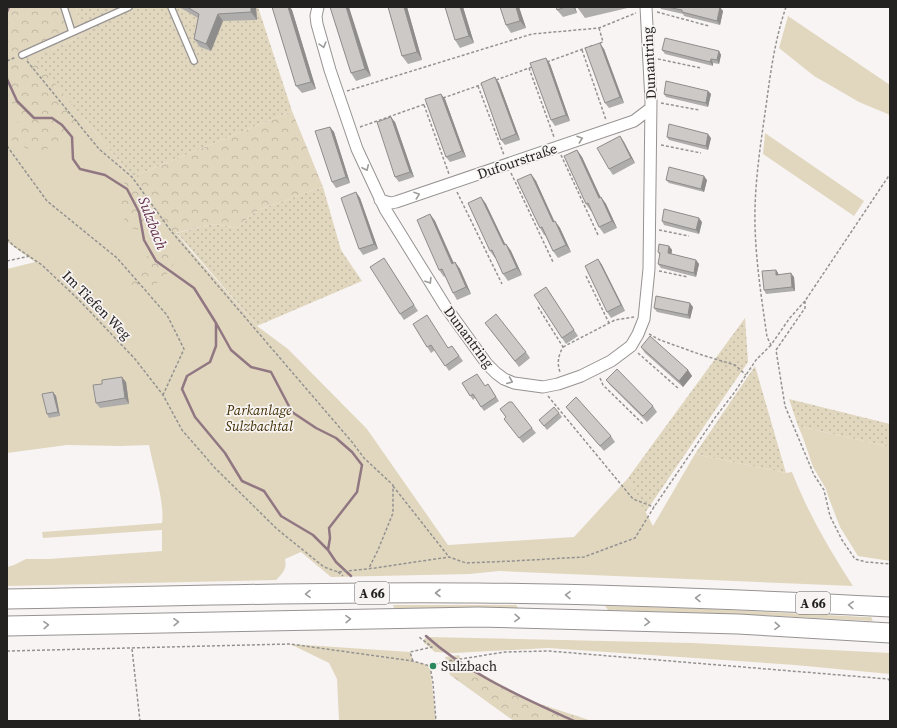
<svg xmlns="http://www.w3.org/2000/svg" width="897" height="728" viewBox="0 0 897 728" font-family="'Source Serif 4',serif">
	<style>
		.green { fill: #e1d7bf }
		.forest { fill: url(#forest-crowns) }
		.garden { fill: url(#garden-dots) }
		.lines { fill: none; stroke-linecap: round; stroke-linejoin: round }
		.stream { stroke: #917782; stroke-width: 2.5 }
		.service-casing { stroke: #979392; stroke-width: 8 }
		.minor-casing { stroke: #979392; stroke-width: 13 }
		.motorway-casing { stroke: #979392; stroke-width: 21 }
		.path { stroke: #949291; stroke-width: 1.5; stroke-dasharray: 3 2; stroke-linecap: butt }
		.service { stroke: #fff; stroke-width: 5.5 }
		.minor { stroke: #fff; stroke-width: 11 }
		.motorway { stroke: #fff; stroke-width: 19 }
		.wall { fill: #afadab }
		.shaded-wall { fill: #8f8d8b }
		.building { fill: #ccc9c7; stroke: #8f8d8b }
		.oneway { stroke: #9c9c9b }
		.poi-dot { fill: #2b875e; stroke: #f8f4f3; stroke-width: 1.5 }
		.labels { text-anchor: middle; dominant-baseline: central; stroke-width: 3.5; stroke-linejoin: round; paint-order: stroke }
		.shield { fill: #f8f4f3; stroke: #636160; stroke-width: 1 }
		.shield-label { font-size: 13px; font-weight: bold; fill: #232221 }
		.street-label { font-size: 14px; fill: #232221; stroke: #f8f4f3 }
		.park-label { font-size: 14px; font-style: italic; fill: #413104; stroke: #f8f4f3 }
		.poi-label { font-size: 14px; fill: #232221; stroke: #f8f4f3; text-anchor: start }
		.water-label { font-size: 15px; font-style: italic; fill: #63324a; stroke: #f8f4f3 }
	</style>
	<defs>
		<pattern id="forest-crowns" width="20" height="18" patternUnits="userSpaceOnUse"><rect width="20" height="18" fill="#e1d7bf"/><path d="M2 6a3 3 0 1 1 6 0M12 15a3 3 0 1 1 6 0" fill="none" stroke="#c1b8a4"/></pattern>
		<pattern id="garden-dots" width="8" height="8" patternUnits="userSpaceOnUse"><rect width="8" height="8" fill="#e1d7bf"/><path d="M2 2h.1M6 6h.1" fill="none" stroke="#c1b8a4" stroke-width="1.8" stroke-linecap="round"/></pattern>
	</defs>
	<rect width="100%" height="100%" fill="#f8f4f3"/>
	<!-- green -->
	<path class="green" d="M7 7H76L83 35 34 58 132 177 190 250 257 326 288 349 367 429 448 545 574 537 628 478 653 526 695 454 786 473 792 472C808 513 829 549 853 586L499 571 470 574 331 577 301 552 285 559C287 569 283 573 276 580L7 586V567L14 565 26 559H48L162 551V530L43 538 42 532 162 523C165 502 153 467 149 445L121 446 67 445 7 453V269L35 262 7 242Z
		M788 16 890 85V115L859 102 814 76 779 48Z
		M765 133 864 201 854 216 763 154Z
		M798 426 890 447V561L858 556 840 527 828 496 826 489 813 467 802 435Z
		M393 605H516L519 609 394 608Z
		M605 606 690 608 865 617H871L873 621 735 614 608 610Z
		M429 637 693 643 890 653V674L795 665 548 648 454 653 435 652 424 643V639Z
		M290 644 410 652 413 661 430 666 436 721H339L337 679 329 663Z"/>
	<!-- forest -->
	<path class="forest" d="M7 7H55L64 18 66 31 41 59 83 117 78 136 66 143 40 151 28 149 14 143 10 136 14 125 22 119 13 104 7 101Z
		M292 111 323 187 261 209 252 214 238 228 216 224 204 226 167 235 133 229 125 222 121 206V193L125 181 132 177Z
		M158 252 170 253 175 261C170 272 157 287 144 289 139 291 133 289 128 288V276L139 271C144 258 143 257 158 252Z
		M459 655 462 663 531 701 592 721H514L450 675 445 657Z"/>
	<!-- garden -->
	<path class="garden" d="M76 7H258L292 111 132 177 34 58 83 35Z
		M323 187 341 250 362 281 257 326 177 233 204 226 216 224 238 228 252 214 261 209Z
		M745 318 748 362 645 513 628 478Z
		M755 366 786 473 695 454Z
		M789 399 890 424V447L798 426Z"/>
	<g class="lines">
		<!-- stream -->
		<path class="stream" d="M7 12 9 7
			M7 79 17 101 34 118H52L62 125 72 137 73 159 80 169 105 175 127 189 139 212 144 240 156 261 194 288 216 323 231 350 251 367 271 372 292 412 316 428 336 438 352 452 362 465 357 492 329 528 330 538 328 550 336 562 351 576
			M216 323V346L210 362 187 376 182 389 195 417 225 453 242 481 264 491 281 516 313 535 328 550
			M426 636C468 674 522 697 574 721"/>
		<defs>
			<path id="service" d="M64 7 72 32
				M171 7 194 61
				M22 55 129 7"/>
			<path id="minor" d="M318 7 316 16 317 24 330 70 357 149 385 209 445 306 487 364 496 373 504 379 514 383 543 387 558 384 581 376 611 361 631 346 638 334 644 319 649 269 651 101 646 7
				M380 200 391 203 396 202 634 121 651 108"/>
			<path id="motorway" d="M7 599C164 597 321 591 477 593 615 594 753 600 890 607
				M7 626 478 617 738 624 890 633"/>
		</defs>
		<!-- service casing -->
		<use href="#service" class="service-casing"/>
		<!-- minor casing -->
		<use href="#minor" class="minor-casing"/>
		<!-- motorway casing -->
		<use href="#motorway" class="motorway-casing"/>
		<!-- path -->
		<path class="path" d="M786 7C776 36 771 68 767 99 762 135 756 171 755 208 754 251 761 294 767 337L771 345 789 319 805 301 890 174
			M657 12 709 26
			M599 28 603 42 600 43
			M582 50 606 120
			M658 59 701 68
			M7 61 16 57
			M27 61 99 149 132 177 171 231 352 442 364 458 393 485V513L378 550 369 568
			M547 62 594 45
			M529 68 554 137
			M496 80 532 67
			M478 86 504 155
			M347 91 532 34 599 28 636 13
			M443 98 483 84
			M661 103 699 110
			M424 105 449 174
			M360 127 428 103
			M661 145 701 153
			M7 146 47 201 117 258 167 315 184 349 163 395
			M561 155 598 235
			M511 173 553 262
			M457 192 502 284
			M659 230 689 236
			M7 239 14 246 42 265 79 300 135 359 163 395 182 430 215 468 277 529 324 567 338 572 375 568 449 557 466 563 513 561 584 557 635 538 654 507 714 419 734 393 756 360 771 345
			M7 261 30 256
			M659 271 688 277
			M586 276 609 323
			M805 301V308L776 350 785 406 814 475 824 490 830 516 842 540 855 559 866 562 890 564
			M538 307 563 347C558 356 557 363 560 372
			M649 334 660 340 702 355 735 365 746 375
			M563 347 615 320 634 317
			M638 353 679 389
			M600 378 603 385 644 425
			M548 396 633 499 654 507
			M393 486 449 557
			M338 572 343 576
			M132 649 140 721
			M7 651 290 644 413 661 430 666 448 661 505 652 549 651 888 679 890 681
			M413 661 410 652 432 647 419 637
			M430 666 433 683 436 721"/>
		<!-- service -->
		<use href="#service" class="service"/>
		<!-- minor -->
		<use href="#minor" class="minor"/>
		<!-- motorway -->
		<use href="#motorway" class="motorway"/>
	</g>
	<!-- wall -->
	<path class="wall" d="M179 7H256L257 20 223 21 211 51 200 47 194 39 198 18Z
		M272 7H290L292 10 316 89 302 93 296 86Z
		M330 7 371 76 356 81 351 73Z
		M388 7H407L422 60 408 64 402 56Z
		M445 7H463L474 43 460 48 455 40Z
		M500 7H519L526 28 511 33 506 25Z
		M556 7H575L577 13 563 17 557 10Z
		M577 7H632L585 18Z
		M660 7H718L723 11 720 25 684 16 683 14 661 9Z
		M604 49 624 103 609 108 605 103Z
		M662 50 719 51 721 55 719 64 713 63V66L665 54Z
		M550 64 570 121 555 126 551 120Z
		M499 83 520 140 505 145 501 140Z
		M708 91 711 94 708 107 666 97 664 94Z
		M445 99 466 157 450 162 446 157Z
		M395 122 414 177 399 182 395 177Z
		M330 127 334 132 350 183 336 188 332 182Z
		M620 136 624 142 635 163 613 175 609 169Z
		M667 137 711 138 708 150 669 140Z
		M577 150 582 157 601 198V197L606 204 617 228 604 234 599 227 592 211H591L586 204Z
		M531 174 536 181 554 222 555 221 560 228 571 252 558 258 553 251 545 235H544L540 228Z
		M666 180H707L704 192 669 183Z
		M356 192 360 198 378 249 363 255 359 249Z
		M481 197 486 204 505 244H506L511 251 522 275 508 281 503 274 496 258H495L490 251Z
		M430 214 435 221 454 263 455 262 460 269 471 294 457 300 453 293 445 276 444 277 439 270Z
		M662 221 702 222 699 234 664 225Z
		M669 246 672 250 671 254 696 260 699 264 696 277 661 268 658 264 660 256 658 252Z
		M598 259 602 265 625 311 611 318 607 312Z
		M388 264 418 311 404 320 400 314Z
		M776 270 778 273 779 275 794 277 795 291 766 294 764 290Z
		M546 287 578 336 566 344 562 338Z
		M693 307 690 319 657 312 654 308Z
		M485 323 526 352 530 358 519 367Z
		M413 324 449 348 452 346 463 361 449 371 435 350 431 353Z
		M641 347 688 370 692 376 683 387 645 353Z
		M606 380 653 406 657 412 647 422 610 385Z
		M126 382 129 404 100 408 96 403 102 384Z
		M462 383 485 386 488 384 499 401 484 411 475 398 473 400Z
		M53 392 56 396 60 416 49 418 47 414Z
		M566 407 611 436 615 442 604 451 570 412Z
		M500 409 532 428 536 433 523 443 504 419 506 417Z
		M559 413 562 417 547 430 539 420Z"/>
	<!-- shaded-wall -->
	<path class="shaded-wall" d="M251 7H256L257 20 251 12Z
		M288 7H290L292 10 316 89 311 82Z
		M346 7H349L371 76 365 69Z
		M404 7H407L422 60 417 52Z
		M460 7H463L474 43 469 36Z
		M516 7H519L526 28 520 21Z
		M573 7H575L577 13Z
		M720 7 723 11 720 25 717 21Z
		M218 14 223 21 211 51 206 44Z
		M600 43 604 49 624 103 620 97Z
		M719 51 721 55 719 64 717 60Z
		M546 58 550 64 570 121 566 115Z
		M711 59 713 63V66L710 62Z
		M495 77 499 83 520 140 516 134Z
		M708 91 711 94 708 107 706 103Z
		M441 94 445 99 466 157 462 151Z
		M391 117 395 122 414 177 410 172Z
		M330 127 334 132 350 183 346 177Z
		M708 134 711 138 708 150 706 146Z
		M620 136 624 142 635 163 631 158Z
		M577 150 582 157 604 205 599 198Z
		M531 174 536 181 558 229 553 222Z
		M704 176 707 180 704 192 701 189Z
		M356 192 360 198 378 249 374 244Z
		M481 197 486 204 509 252 504 245Z
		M601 197 606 204 617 228 612 221Z
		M430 214 435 221 457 271 452 264Z
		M699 218 702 222 699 234 696 230Z
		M555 221 560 228 571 252 566 245Z
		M506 244 511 251 522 275 517 268Z
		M669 246 672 250 671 257 668 253Z
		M598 259 602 265 625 311 621 305Z
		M696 260 699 264 696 277 694 273Z
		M455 262 460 269 471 294 466 287Z
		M776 270 778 273 779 279 776 275Z
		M791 273 794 277 795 291 792 287Z
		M690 303 693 307 690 319 688 315Z
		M688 370 692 376 683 387 679 381Z
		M122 377 126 382 129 404 125 398Z
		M53 392 56 396 60 416 58 412Z"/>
	<!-- building -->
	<path class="building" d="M187 7H251V12L218 14 206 44 194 39 199 14Z
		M272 7H288L311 82 296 86Z
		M330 7H346L365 69 351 73Z
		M388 7H404L417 52 402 56Z
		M445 7H460L469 36 455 40Z
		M500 7H516L520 21 506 25Z
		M556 7H565L557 10Z
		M667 7H720L717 21 682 12V10Z
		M665 38 719 51 717 60 711 59 710 62 662 50Z
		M600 43 620 97 605 103 585 48Z
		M546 58 566 115 551 120 530 63Z
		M495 77 516 134 501 140 481 83Z
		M666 81 708 91 706 103 664 94Z
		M441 94 462 151 446 157 425 99Z
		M391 117 410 172 395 177 377 122Z
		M669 124 708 134 706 146 667 137Z
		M330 127 346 177 332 182 315 131Z
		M620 136 631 158 609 169 597 148Z
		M577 150 599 198 601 197 612 221 599 227 588 203 586 204 564 156Z
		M669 167 704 176 701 189 666 180Z
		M531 174 553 222 555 221 566 245 553 251 542 227 540 228 517 180Z
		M356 192 374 244 359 249 341 198Z
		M481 197 504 245 506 244 517 268 503 274 492 250 490 251 468 203Z
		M664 209 699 218 696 230 662 221Z
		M430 214 452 264 455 262 466 287 453 293 442 269 439 270 417 220Z
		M659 244 669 246 668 253 696 260 694 273 658 264 660 253 658 252Z
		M384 258 414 305 400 314 370 267Z
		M598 259 621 305 607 312 585 266Z
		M776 270V275L791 273 792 287 764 290 762 271Z
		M546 287 574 330 562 338 534 295Z
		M656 296 690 303 688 315 654 308Z
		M496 314 526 352 515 361 485 323Z
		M427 315 448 348 452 346 459 356 445 366 431 345 427 347 413 324Z
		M650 336 688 370 679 381 641 347Z
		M617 369 653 406 643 416 606 380Z
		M477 374 485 386 488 384 496 397 481 407 473 394 470 396 462 383Z
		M122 377 125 398 96 403 93 385 102 384V380Z
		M53 392 58 412 47 414 42 394Z
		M576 397 611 436 600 446 566 407Z
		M509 402H512L532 428 519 438 504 419 506 417 500 409Z
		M554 407 559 413 544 426 539 420Z"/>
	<!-- one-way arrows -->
	<defs><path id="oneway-chevron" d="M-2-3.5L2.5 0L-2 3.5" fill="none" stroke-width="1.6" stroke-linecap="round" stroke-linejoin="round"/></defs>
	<g class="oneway">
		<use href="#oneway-chevron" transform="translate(323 45) rotate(74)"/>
		<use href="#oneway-chevron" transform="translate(580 139) rotate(-19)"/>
		<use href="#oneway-chevron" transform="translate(366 168) rotate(65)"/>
		<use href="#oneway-chevron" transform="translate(417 195) rotate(-19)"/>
		<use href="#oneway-chevron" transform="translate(429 281) rotate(58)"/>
		<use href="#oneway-chevron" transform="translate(510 381) rotate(23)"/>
		<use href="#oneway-chevron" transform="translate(438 593) rotate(180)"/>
		<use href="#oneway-chevron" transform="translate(308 594) rotate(179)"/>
		<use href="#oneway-chevron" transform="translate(568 595) rotate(-179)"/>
		<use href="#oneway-chevron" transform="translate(698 598) rotate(-179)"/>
		<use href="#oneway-chevron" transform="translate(851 605) rotate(-177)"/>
		<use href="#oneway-chevron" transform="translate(517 618) rotate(2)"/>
		<use href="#oneway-chevron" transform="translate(348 619) rotate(-1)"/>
		<use href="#oneway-chevron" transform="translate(176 622) rotate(-1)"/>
		<use href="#oneway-chevron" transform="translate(647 622) rotate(2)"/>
		<use href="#oneway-chevron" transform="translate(46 625) rotate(-2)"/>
		<use href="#oneway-chevron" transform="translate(777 626) rotate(3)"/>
	</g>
	<!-- markers -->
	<circle class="poi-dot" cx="433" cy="666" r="4"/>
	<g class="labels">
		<!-- shield labels -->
		<g class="shield">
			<rect x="355" y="582" width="34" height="22" rx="3"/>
			<rect x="796" y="592" width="34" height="22" rx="3"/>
		</g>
		<g class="shield-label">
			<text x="372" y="593">A 66</text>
			<text x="813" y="603">A 66</text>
		</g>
		<!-- street labels -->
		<g class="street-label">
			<text transform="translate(649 63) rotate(-93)">Dunantring</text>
			<text transform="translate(517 161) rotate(-19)">Dufourstraße</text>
			<text transform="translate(97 305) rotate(45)">Im Tiefen Weg</text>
			<text transform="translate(469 337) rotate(53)">Dunantring</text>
		</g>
		<!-- park labels -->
		<g class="park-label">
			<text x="259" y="410">Parkanlage<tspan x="259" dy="16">Sulzbachtal</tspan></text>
		</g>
		<!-- poi labels -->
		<g class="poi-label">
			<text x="441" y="666">Sulzbach</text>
		</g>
		<!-- water labels -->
		<g class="water-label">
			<text transform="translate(153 223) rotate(69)">Sulzbach</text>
		</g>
	</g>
	<!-- border -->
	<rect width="897" height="728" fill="none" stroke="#232221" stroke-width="16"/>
</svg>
